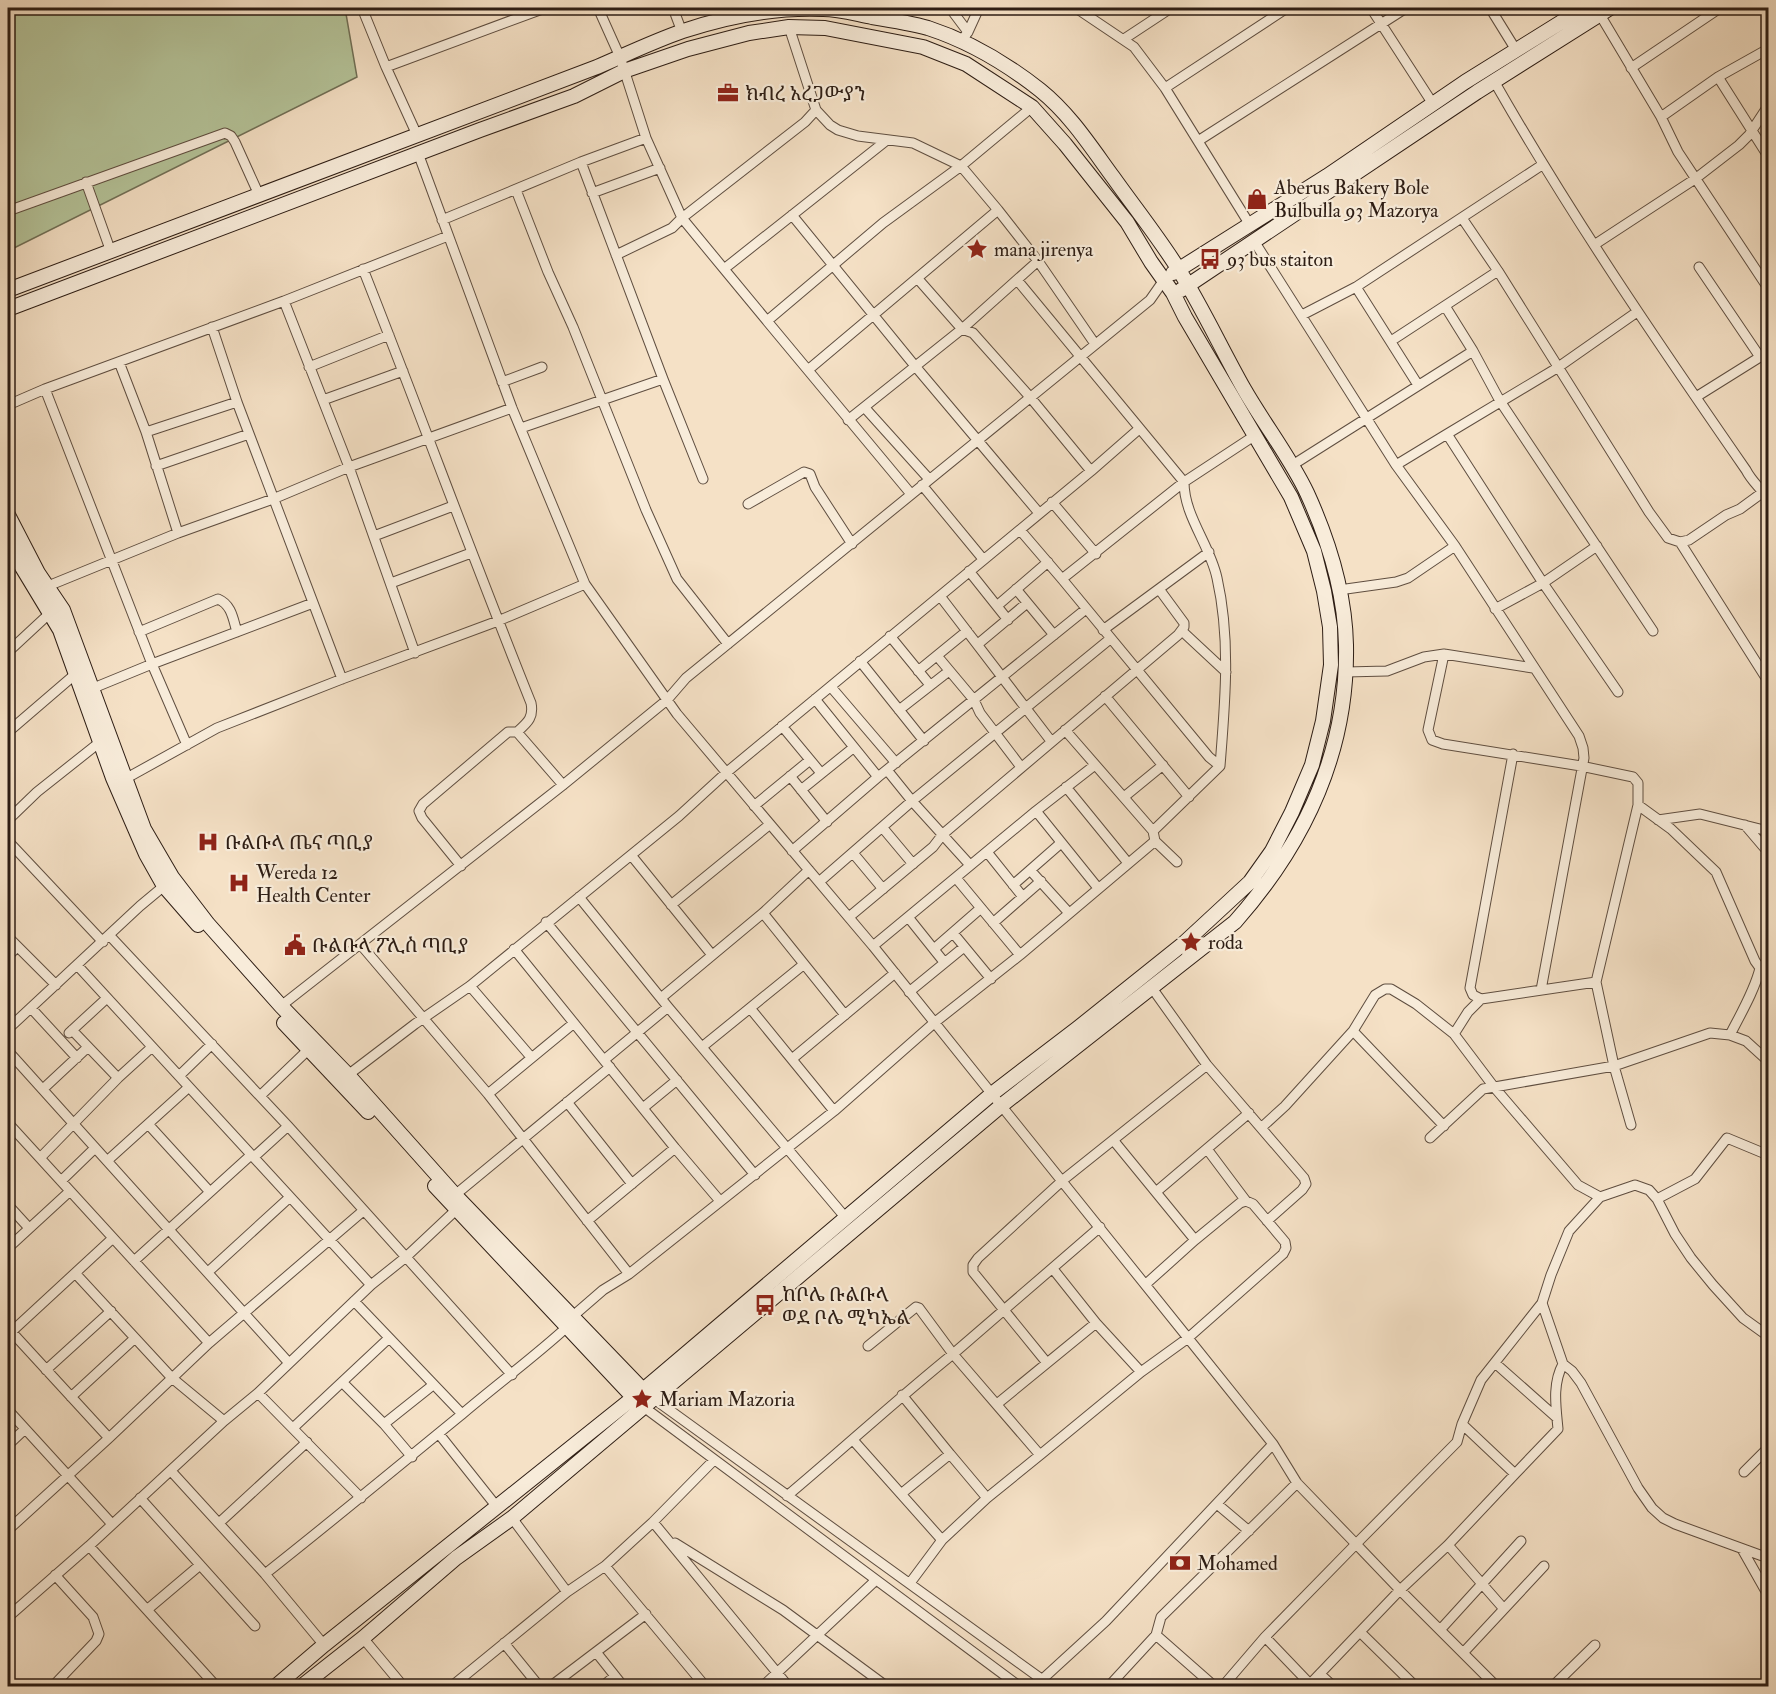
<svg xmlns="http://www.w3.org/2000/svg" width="1776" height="1694" viewBox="0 0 1776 1694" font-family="'IM FELL Double Pica','Noto Serif Ethiopic',serif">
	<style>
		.green { fill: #b5c49a; stroke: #717057; stroke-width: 1.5 }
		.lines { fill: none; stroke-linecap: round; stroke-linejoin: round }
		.street-casing { stroke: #5f4e40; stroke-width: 11 }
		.secondary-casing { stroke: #2d1d14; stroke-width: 16 }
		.street { stroke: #f8ecda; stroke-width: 9 }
		.secondary { stroke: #f8ecda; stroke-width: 14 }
		.labels { text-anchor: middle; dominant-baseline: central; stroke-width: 4.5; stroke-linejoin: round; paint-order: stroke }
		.poi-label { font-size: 20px; fill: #2d1d14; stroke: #f8ecda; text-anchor: start }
	</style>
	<rect width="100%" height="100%" fill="#f5e1c6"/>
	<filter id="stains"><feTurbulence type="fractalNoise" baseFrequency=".00333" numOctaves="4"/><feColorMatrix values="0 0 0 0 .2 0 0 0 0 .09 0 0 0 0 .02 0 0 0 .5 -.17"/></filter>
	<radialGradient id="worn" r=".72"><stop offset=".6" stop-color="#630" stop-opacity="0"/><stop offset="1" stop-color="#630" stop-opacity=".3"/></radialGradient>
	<!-- green -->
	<path class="green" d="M8 8H345L357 77 8 251Z"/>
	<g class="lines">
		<defs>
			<path id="street" d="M362 8 386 67 417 135
				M598 8 620 57 646 138 682 218 672 228 616 255
				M673 8 682 32
				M950 8 968 32
				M1076 8 1134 47 1165 88 1250 225
				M1371 8 1433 104
				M1490 8 1516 50
				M1596 8 1661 117 1678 152 1768 288
				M789 27 816 110 830 125 838 130 858 136 913 143 961 166 998 210 808 370
				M1124 39 1171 8
				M961 41 968 32 979 8
				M386 67 545 8
				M1631 68 1720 8
				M1718 77 1768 156
				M1494 81C1571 216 1658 343 1746 470 1752 482 1762 489 1768 500
				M1165 88 1287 8
				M1661 117 1718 77 1768 49
				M887 140 724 269 767 321 883 223 961 166 1032 107
				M1198 141 1406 8
				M418 153 512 408 585 584 677 714 873 946 1188 1338 1283 1254 1286 1248 1285 1242 1253 1204 1246 1201 1240 1203 1195 1240 1146 1284
				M581 162 663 379 703 479
				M86 182 111 252
				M516 190 548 272 573 327 646 510 677 579 728 644
				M592 193 660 168
				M998 210 1038 261 1095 344
				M8 211 225 133 231 136 235 142 259 195
				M792 215 915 366 1039 513
				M1462 218 1498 271 1649 512 1668 538 1680 542 1689 540 1726 515 1740 509 1766 490
				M442 220 581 162 646 138
				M1254 241 1396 465 1455 546 1579 736 1583 748 1584 758 1541 990
				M1594 245 1695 179 1739 145 1749 135 1768 106
				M1699 267 1760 357
				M363 269C420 413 473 559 531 703 534 718 527 723 517 732H508L423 804 419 811 422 818 461 866
				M724 269 682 218 805 122 816 110
				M918 279 962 329 973 333 1030 397 1091 471 1139 429
				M1018 281 1184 482C1184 516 1210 545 1217 578 1231 640 1225 703 1220 766L1153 831
				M1356 287 1418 385
				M284 301 349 467 415 653
				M1445 306 1473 351
				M1302 315 1356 287 1542 165
				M767 321 911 494
				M212 327 237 402 342 679
				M1391 341 1498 271
				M119 362 146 432 178 533
				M309 367 389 335
				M502 382 542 367
				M45 389 152 664 187 745
				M1696 397 1768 352
				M323 400 403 371
				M8 405 45 389 284 301 448 236
				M865 408 929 479
				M848 420 962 329 1038 261
				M521 428 663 379
				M146 432 237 402
				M1396 465 1447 434
				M156 466 249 434
				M1291 466 1473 351 1500 401 1653 631
				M922 485 983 559
				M1052 502 1096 554
				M748 504 804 472 810 474 815 487 852 544
				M1020 530 1062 579 1209 757 1220 766
				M374 536 453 506
				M1680 542 1768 681
				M1597 546 1543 583 1618 692
				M969 571 1008 620
				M1062 579 1184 482 1254 436
				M391 583 471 553
				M48 586 178 533 273 499 349 467 512 408
				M1016 589 1054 635
				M1339 590 1396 582 1408 578 1455 546
				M940 596 1051 741
				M998 605 1048 562
				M1495 609 1543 583 1447 434 1557 368 1637 312
				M1103 630 1209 552
				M1182 631 1226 672
				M139 632 218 599C232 605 233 619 237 632
				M890 636 930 685
				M978 644 1027 603
				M8 652 50 613
				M1444 654 1428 730 1432 740 1443 744 1581 766 1633 777 1638 783V805L1596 982 1614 1066 1631 1125
				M938 657 974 700 980 713 1021 767
				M860 661 924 741
				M918 671 967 631
				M1346 672 1387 671 1424 657 1444 654 1533 668
				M831 687 896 763
				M91 689 152 664 313 603
				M1105 696 1189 797
				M815 699 878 777
				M899 710 949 671
				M782 726 821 773
				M1065 730 1153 831 1155 841 1177 862
				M8 732 79 671
				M517 732 563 785
				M1513 754 1470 988 1473 995 1481 999 1488 998 1596 982
				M887 770 912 801 970 865
				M790 776 827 822
				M125 779 217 728 342 679 498 621 585 584
				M1066 787 1128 863
				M801 790 853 748
				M1124 797 1163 765
				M1638 805 1671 829 1716 872 1755 961 1760 968 1768 974
				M754 806 810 760
				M1036 811 1098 888
				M8 820 37 792 100 742
				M1658 820 1700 814 1768 831
				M1745 825 1768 852
				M882 827 913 864
				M8 841 103 942
				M792 851 878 777 1086 609
				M987 852 1023 897
				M853 853 883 889
				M631 855 712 955
				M1030 870 1069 913
				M956 878 1020 955
				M819 882 912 801 1110 639
				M1013 885 1061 843
				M579 897 668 1007 845 1217
				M671 905 769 825
				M763 913 845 1015
				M849 917 933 847 943 834 1178 635 1184 627V623L1159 589
				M908 917 944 962
				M546 922 755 1175
				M993 923 1041 881
				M953 933 991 979
				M110 936 288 1126 512 1375
				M8 937 56 985
				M361 945 488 1094 629 1274
				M873 946 1036 811 1095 765
				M514 949 675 1148 720 1201
				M934 949 981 908
				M8 956 17 947
				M77 965 371 1285
				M470 986 531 1057
				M1152 988 1207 1065 1304 1178 1306 1184 1302 1190 1267 1221
				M909 992 964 947
				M661 998 763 913 809 870
				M281 1006 563 785 667 700 686 678 1150 300 1164 280
				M31 1008 77 1058
				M750 1008 834 1111
				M8 1029 140 906 164 886
				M72 1030 118 1078
				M1353 1031 1444 1126
				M69 1033 107 998
				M1454 1034 1468 1012 1481 999
				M1730 1035C1740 1015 1755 990 1760 968
				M702 1047 803 965
				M8 1051 289 1363
				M792 1059 895 973
				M604 1060 668 1007
				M348 1075 415 1024 470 986 679 816 727 772 1091 471
				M179 1076 212 1044
				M43 1089 88 1047
				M488 1094 574 1023
				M260 1096 309 1049
				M567 1102 632 1184
				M643 1108 677 1080
				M8 1123 209 1343
				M148 1124 210 1192
				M1262 1127 1285 1106 1353 1031 1375 995 1385 989H1391L1416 1004 1454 1034 1494 1087 1578 1185 1600 1197
				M1430 1138 1483 1089 1614 1066 1710 1033 1730 1035 1746 1041 1768 1061
				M1114 1141 1195 1240
				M1207 1149 1246 1201
				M254 1157 288 1126
				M40 1158 118 1078 152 1047
				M107 1161 189 1087
				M61 1181 95 1148
				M1156 1192 1249 1113
				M455 1195 610 1067
				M1657 1199 1695 1179 1727 1138 1768 1155
				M8 1205 29 1228
				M587 1221 675 1148
				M8 1248 70 1191
				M134 1261 251 1155
				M1053 1269 1096 1323
				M208 1272 290 1197
				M354 1301 462 1414
				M1542 1303 1563 1364 1572 1371 1581 1383 1638 1488 1652 1508 1663 1518 1675 1524 1768 1558
				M573 1316 603 1290 629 1274 834 1111 934 1023 1020 955 1155 841
				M8 1328 109 1438
				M8 1335 113 1238
				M868 1346 916 1307 919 1308 953 1354 1100 1227
				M1047 1363 973 1272V1265L978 1258 1063 1180 1207 1065
				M1495 1363 1557 1418
				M46 1370 111 1311
				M342 1382 384 1424 412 1457
				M258 1393 371 1285 406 1257 456 1210
				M902 1395 950 1454
				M650 1396 1051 1686
				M71 1397 135 1338
				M997 1404 1096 1323 1141 1372
				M641 1405 1019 1686
				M8 1410 112 1524
				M224 1421 258 1393 361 1498
				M384 1424 433 1385
				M293 1428 389 1338
				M439 1434 497 1507
				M853 1440 942 1540
				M8 1445 25 1429
				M171 1471 265 1574 324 1645
				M1744 1472 1768 1448
				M1515 1474 1558 1429C1556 1407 1552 1384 1563 1364
				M901 1494 950 1454 987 1498
				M787 1496C843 1449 896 1400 953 1354L1040 1455 1141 1372 1188 1338 1273 1444 1297 1483 1356 1544 1265 1637 1223 1686
				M140 1498 255 1626
				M1217 1504 1249 1531
				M512 1518 567 1592 605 1566 653 1522 788 1686
				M653 1522 714 1460
				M219 1523 307 1442
				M8 1530 109 1438 209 1343 363 1211
				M675 1543 783 1610 886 1686
				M1448 1545 1515 1474 1462 1424
				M89 1546 216 1686
				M1742 1549 1768 1595
				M605 1566 705 1686
				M265 1574C331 1522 396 1468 461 1415 496 1385 533 1358 567 1327
				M910 1583 942 1540 987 1498 1040 1455
				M148 1609 200 1565
				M8 1617 89 1546 224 1421 172 1378 75 1273
				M1440 1630 1521 1541
				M1360 1632 1415 1686
				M1156 1635 1214 1686
				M1265 1637 1310 1684 1308 1686
				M363 1638 403 1686
				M504 1643 539 1686
				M596 1652 623 1686
				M1463 1653 1544 1566
				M1321 1675 1333 1686
				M1310 1684 1400 1590 1356 1544 1457 1442 1462 1424 1481 1380 1542 1303 1551 1275 1569 1231 1600 1197 1635 1185 1649 1190 1657 1199 1675 1234 1691 1258 1713 1285 1743 1318 1768 1336
				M53 1686 96 1641 99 1634 93 1617 55 1575
				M452 1686 567 1592
				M551 1686 646 1614
				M603 1686 615 1676
				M763 1686 876 1580
				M1035 1686 1106 1621 1273 1444
				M1109 1686 1156 1635 1161 1617 1297 1483
				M1496 1686 1400 1590 1448 1545 1504 1609
				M1553 1686 1595 1645"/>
			<path id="secondary" d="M1173 273 1327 176 1465 82 1584 8
				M8 290 597 67C625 55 654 41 683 31 728 16 775 7 823 9 839 9 856 14 872 17 891 20 910 23 928 28 968 41 1007 64 1040 90 1070 114 1091 147 1113 177 1135 208 1159 238 1179 270 1203 309 1222 350 1244 389 1264 424 1290 457 1307 493 1328 539 1345 593 1346 645 1348 751 1304 844 1235 922L1002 1105 512 1518 456 1558 363 1638 302 1686
				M1181 290 1477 92 1610 8
				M8 309 480 130 574 96 624 71 688 49 749 33 789 27 825 28 923 47 966 64 1032 107 1065 144 1127 222 1151 262 1173 293 1185 317 1291 497 1314 551 1324 591 1330 627 1331 665 1323 721 1312 765 1292 812 1272 851 1250 882 1183 944 1078 1028 993 1093 643 1390 324 1645 276 1686
				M8 515 38 573 63 610 144 829 172 877 208 924 281 1006 348 1075 455 1195 643 1390
				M8 544 60 630 113 778 146 854 164 886 198 925
				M284 1023 368 1112
				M435 1186 633 1397"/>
		</defs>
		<!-- street casing -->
		<use href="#street" class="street-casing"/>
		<!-- secondary casing -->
		<use href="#secondary" class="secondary-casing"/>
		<!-- street -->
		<use href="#street" class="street"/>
		<!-- secondary -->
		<use href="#secondary" class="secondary"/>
	</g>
	<!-- icons -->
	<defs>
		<symbol id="office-bare" viewBox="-9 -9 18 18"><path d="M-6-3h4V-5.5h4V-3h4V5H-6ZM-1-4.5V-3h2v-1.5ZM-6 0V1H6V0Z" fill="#8f2418" stroke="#f8ecda" stroke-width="2.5" paint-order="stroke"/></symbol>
		<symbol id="shop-bare" viewBox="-9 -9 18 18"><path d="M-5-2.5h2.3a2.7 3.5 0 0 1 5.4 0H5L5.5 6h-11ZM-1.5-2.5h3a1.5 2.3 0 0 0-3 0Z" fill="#8f2418" stroke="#f8ecda" stroke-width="2.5" paint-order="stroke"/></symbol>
		<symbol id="sight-bare" viewBox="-9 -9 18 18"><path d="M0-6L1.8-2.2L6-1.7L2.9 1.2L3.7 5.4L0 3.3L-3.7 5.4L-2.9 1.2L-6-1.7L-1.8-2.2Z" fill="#8f2418" stroke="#f8ecda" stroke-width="2.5" paint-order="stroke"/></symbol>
		<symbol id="bus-bare" viewBox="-9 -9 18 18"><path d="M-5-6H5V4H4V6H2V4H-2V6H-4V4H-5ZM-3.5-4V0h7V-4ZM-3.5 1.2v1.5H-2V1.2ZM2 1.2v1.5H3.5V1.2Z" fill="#8f2418" stroke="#f8ecda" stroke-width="2.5" paint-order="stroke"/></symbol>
		<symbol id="hospital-bare" viewBox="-9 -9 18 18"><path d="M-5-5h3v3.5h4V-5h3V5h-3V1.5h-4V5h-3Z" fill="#8f2418" stroke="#f8ecda" stroke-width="2.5" paint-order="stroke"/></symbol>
		<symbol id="civic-bare" viewBox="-9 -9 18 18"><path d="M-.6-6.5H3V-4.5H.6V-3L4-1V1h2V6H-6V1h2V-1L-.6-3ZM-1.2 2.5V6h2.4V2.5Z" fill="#8f2418" stroke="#f8ecda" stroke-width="2.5" paint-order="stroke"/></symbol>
		<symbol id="bank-bare" viewBox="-9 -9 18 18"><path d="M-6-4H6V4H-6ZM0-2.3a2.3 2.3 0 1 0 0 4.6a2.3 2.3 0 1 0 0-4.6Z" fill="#8f2418" stroke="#f8ecda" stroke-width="2.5" paint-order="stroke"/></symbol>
	</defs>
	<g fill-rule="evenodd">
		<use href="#office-bare" x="713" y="78" width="30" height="30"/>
		<use href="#shop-bare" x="1242" y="184" width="30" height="30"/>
		<use href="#sight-bare" x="962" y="234" width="30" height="30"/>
		<use href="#bus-bare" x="1195" y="244" width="30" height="30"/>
		<use href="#hospital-bare" x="193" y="827" width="30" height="30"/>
		<use href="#hospital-bare" x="224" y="868" width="30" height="30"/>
		<use href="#sight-bare" x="1176" y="927" width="30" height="30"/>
		<use href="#civic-bare" x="280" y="930" width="30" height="30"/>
		<use href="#bus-bare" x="750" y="1290" width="30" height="30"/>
		<use href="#sight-bare" x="627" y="1384" width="30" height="30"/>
		<use href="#bank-bare" x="1165" y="1548" width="30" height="30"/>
	</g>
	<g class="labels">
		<!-- poi labels -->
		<g class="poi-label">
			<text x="745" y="93">ክብረ አረጋውያን</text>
			<text x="1274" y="187">Aberus Bakery Bole<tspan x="1274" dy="23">Bulbulla 93 Mazorya</tspan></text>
			<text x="994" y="249">mana jirenya</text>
			<text x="1227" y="259">93 bus staiton</text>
			<text x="225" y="842">ቡልቡላ ጤና ጣቢያ</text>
			<text x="256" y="872">Wereda 12<tspan x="256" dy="23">Health Center</tspan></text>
			<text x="1208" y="942">roda</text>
			<text x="312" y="945">ቡልቡላ ፖሊስ ጣቢያ</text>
			<text x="782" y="1294">ከቦሌ ቡልቡላ<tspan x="782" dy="23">ወደ ቦሌ ሚካኤል</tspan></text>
			<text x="659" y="1399">Mariam Mazoria</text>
			<text x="1197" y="1563">Mohamed</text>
		</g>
	</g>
	<!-- margin -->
	<rect width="1776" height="1694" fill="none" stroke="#f5e1c6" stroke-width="30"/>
	<rect x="9" y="9" width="1758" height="1676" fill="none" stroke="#2d1d14" stroke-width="3"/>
	<rect x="15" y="15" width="1746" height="1664" fill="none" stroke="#2d1d14" stroke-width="1.5"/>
	<rect width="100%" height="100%" filter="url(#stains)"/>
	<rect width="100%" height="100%" fill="url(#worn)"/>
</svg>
